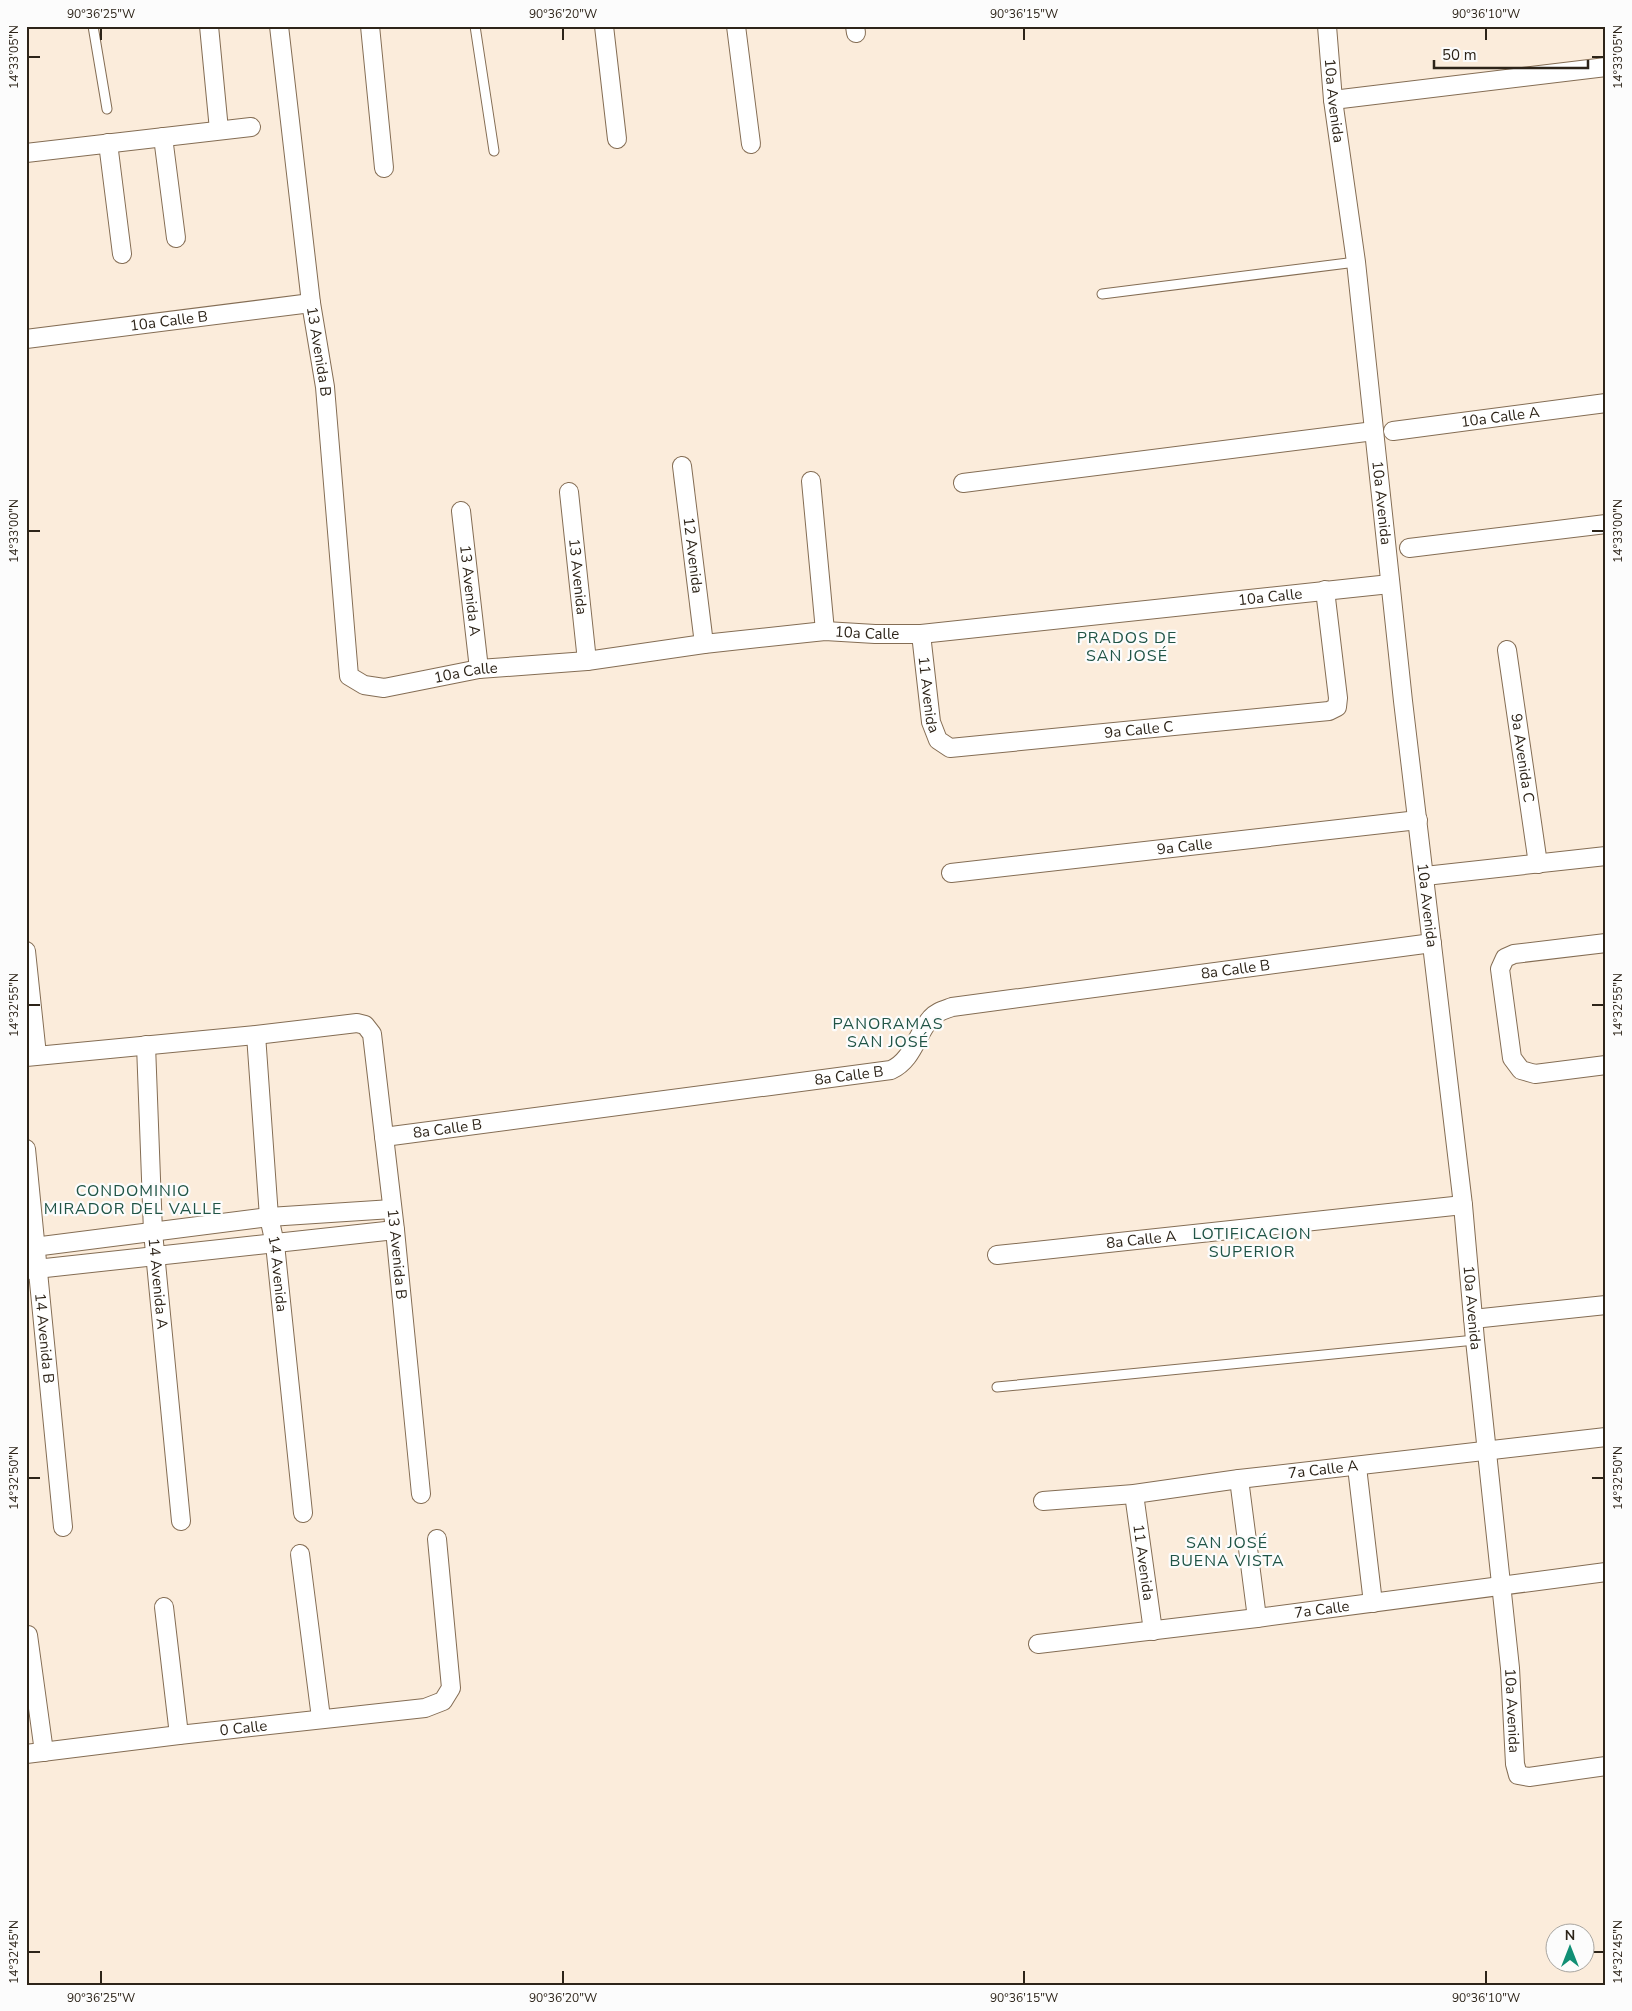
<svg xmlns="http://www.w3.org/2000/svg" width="1632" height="2011" viewBox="0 0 1632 2011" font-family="'Nunito Sans',sans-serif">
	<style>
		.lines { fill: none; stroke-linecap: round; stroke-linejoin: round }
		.lane-casing { stroke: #846d54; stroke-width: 11 }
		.street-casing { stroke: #846d54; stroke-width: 20 }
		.lane { stroke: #fff; stroke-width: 9 }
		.street { stroke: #fff; stroke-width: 18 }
		.ticks { fill: none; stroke: #2d2419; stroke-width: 2 }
		.labels { text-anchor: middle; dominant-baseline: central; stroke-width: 4.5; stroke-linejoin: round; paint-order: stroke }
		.street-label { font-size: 15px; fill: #2d2419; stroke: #fcfcfc }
		.neighbourhood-label { font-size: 16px; letter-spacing: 1px; fill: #205446; stroke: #fcfcfc }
		.neatline { fill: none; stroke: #2d2419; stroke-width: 2 }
		.ticks-label { font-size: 12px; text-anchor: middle; fill: #2d2419 }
	</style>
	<rect width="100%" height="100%" fill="#fbecdb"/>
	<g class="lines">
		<defs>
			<path id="lane" d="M93 26 107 109
				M475 26 494 151
				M1102 294 1356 262
				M997 1387 1475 1340"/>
			<g id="street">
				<path d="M209 26 219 130"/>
				<path id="s1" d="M279 26 311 303 325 387 349 676 364 685 384 688 479 669 587 661 704 644 825 631 875 634H921L1390 584"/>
				<path d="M370 26 384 168"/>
				<path d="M604 26 617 139"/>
				<path d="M736 26 751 144"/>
				<path d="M855 26 856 33"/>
				<path id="s2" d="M1327 26 1333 100 1356 262 1403 701 1463 1205 1475 1340 1510 1668 1515 1764 1518 1775 1529 1777 1606 1766"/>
				<path d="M1333 100 1606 67"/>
				<path d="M163 137 176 238"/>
				<path d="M108 143 122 254"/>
				<path d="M26 153 251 127"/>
				<path id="s3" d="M26 339 311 303"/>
				<path id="s4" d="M1393 431 1606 403"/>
				<path id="s5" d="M682 466 704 644"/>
				<path d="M811 481 825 631"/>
				<path d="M963 483 1374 431"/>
				<path id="s6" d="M569 492 587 661"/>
				<path id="s7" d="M461 511 479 669"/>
				<path d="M1409 548 1606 524"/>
				<path id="s8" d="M921 634 931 722 938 740 950 748 1329 711 1337 707 1338 698 1325 590"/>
				<path id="s9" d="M1507 650 1538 864"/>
				<path id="s10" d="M951 873 1418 820"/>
				<path d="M1425 876 1606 856"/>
				<path d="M1606 943 1514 954 1505 958 1500 969 1512 1058 1521 1070 1535 1074 1606 1065"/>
				<path d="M26 951 37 1055"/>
				<path id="s11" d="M256 1035 269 1217 275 1244 303 1513"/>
				<path id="s12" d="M146 1045 153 1232 181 1521"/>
				<path id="s13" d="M26 1057 256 1035 357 1023 365 1025 372 1034 395 1230 421 1494"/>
				<path id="s14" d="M384 1137 891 1070C913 1060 916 1035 931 1018 936 1012 944 1010 952 1007L1432 943"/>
				<path id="s15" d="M26 1149 63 1527"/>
				<path d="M26 1248 269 1217 392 1209"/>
				<path id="s16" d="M997 1255 1463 1205"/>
				<path d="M27 1270 395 1230"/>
				<path d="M1473 1319 1606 1305"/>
				<path d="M1357 1467 1373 1603"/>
				<path d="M1239 1479 1257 1618"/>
				<path id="s17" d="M1134 1494 1153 1631"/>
				<path id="s18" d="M1043 1501 1134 1494 1239 1479 1606 1437"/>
				<path d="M300 1554 321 1718"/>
				<path d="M164 1607 179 1735"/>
				<path d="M28 1635 44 1752"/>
				<path id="s19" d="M1038 1644 1257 1618 1606 1572"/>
				<path id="s20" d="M26 1754 179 1735 425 1708 443 1701 451 1688 437 1539"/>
			</g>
		</defs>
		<!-- lane casing -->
		<use href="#lane" class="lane-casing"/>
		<!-- street casing -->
		<use href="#street" class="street-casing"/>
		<!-- lane -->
		<use href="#lane" class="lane"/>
		<!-- street -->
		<use href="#street" class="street"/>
	</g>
	<!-- ticks -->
	<path class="ticks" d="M101 28V40M563 28V40M1024 28V40M1486 28V40M28 57H40M1592 57H1604M28 531H40M1592 531H1604M28 1005H40M1592 1005H1604M28 1478H40M1592 1478H1604M28 1952H40M1592 1952H1604M101 1971V1984M563 1971V1984M1024 1971V1984M1486 1971V1984"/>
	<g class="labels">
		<!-- street labels -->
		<g class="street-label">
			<text stroke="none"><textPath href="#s2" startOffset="75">10a Avenida</textPath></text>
			<text stroke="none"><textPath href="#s3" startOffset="144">10a Calle B</textPath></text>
			<text stroke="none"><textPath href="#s1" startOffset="328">13 Avenida B</textPath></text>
			<text stroke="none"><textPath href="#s4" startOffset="108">10a Calle A</textPath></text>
			<text stroke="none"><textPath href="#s2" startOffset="480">10a Avenida</textPath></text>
			<text stroke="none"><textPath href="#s5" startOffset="90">12 Avenida</textPath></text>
			<text stroke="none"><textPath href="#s6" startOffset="85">13 Avenida</textPath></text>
			<text stroke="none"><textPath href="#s7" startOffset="80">13 Avenida A</textPath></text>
			<text stroke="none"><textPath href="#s1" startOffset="1584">10a Calle</textPath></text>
			<text stroke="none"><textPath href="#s1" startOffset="1179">10a Calle</textPath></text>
			<text stroke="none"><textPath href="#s1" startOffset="775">10a Calle</textPath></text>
			<text stroke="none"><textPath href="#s8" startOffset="61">11 Avenida</textPath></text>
			<text stroke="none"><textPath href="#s8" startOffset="312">9a Calle C</textPath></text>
			<text stroke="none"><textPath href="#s9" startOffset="109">9a Avenida C</textPath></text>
			<text stroke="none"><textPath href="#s10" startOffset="235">9a Calle</textPath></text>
			<text stroke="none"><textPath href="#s2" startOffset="885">10a Avenida</textPath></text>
			<text stroke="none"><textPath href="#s14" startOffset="888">8a Calle B</textPath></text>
			<text stroke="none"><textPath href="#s14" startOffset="469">8a Calle B</textPath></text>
			<text stroke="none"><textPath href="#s14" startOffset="64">8a Calle B</textPath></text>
			<text stroke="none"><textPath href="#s16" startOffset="145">8a Calle A</textPath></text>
			<text stroke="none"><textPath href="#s13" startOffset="574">13 Avenida B</textPath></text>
			<text stroke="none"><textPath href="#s11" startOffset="240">14 Avenida</textPath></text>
			<text stroke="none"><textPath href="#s12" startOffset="239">14 Avenida A</textPath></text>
			<text stroke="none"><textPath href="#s2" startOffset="1290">10a Avenida</textPath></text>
			<text stroke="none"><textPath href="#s15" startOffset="190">14 Avenida B</textPath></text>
			<text stroke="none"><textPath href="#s18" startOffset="282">7a Calle A</textPath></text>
			<text stroke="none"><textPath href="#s17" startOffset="69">11 Avenida</textPath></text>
			<text stroke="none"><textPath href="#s19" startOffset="286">7a Calle</textPath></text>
			<text stroke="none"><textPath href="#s2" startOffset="1695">10a Avenida</textPath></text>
			<text stroke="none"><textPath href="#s20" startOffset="219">0 Calle</textPath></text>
		</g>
		<!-- neighbourhood labels -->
		<g class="neighbourhood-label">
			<text x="1127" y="638">PRADOS DE<tspan x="1127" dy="18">SAN JOSÉ</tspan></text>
			<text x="888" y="1024">PANORAMAS<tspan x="888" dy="18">SAN JOSÉ</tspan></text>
			<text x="133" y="1191">CONDOMINIO<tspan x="133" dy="18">MIRADOR DEL VALLE</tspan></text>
			<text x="1252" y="1234">LOTIFICACION<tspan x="1252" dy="18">SUPERIOR</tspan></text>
			<text x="1227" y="1543">SAN JOSÉ<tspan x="1227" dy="18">BUENA VISTA</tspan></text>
		</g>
	</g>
	<!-- border -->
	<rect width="1632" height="2011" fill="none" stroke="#fcfcfc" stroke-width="55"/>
	<!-- north arrow -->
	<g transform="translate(1570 1948)"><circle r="24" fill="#fcfcfc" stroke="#a9a6a1"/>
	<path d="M0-4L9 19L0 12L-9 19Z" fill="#118f75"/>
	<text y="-8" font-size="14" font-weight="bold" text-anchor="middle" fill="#2d2419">N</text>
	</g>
	<!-- scale -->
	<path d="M1434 60v8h154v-8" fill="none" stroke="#2d2419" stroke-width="2.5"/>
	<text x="1442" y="60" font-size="15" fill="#2d2419" stroke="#fcfcfc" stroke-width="4" paint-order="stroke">50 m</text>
	<rect x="28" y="28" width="1576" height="1956" class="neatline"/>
	<g class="ticks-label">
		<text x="101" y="18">90°36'25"W</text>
		<text x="563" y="18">90°36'20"W</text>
		<text x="1024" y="18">90°36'15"W</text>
		<text x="1486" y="18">90°36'10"W</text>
		<text transform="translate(14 57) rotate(-90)" y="4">14°33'05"N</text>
		<text transform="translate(1618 57) rotate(-90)" y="4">14°33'05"N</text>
		<text transform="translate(14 531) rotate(-90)" y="4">14°33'00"N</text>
		<text transform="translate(1618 531) rotate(-90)" y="4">14°33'00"N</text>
		<text transform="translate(14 1005) rotate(-90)" y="4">14°32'55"N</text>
		<text transform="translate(1618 1005) rotate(-90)" y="4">14°32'55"N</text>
		<text transform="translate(14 1478) rotate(-90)" y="4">14°32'50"N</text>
		<text transform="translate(1618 1478) rotate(-90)" y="4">14°32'50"N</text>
		<text transform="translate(14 1952) rotate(-90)" y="4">14°32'45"N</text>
		<text transform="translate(1618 1952) rotate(-90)" y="4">14°32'45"N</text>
		<text x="101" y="2002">90°36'25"W</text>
		<text x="563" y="2002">90°36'20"W</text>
		<text x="1024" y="2002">90°36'15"W</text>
		<text x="1486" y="2002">90°36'10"W</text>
	</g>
</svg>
